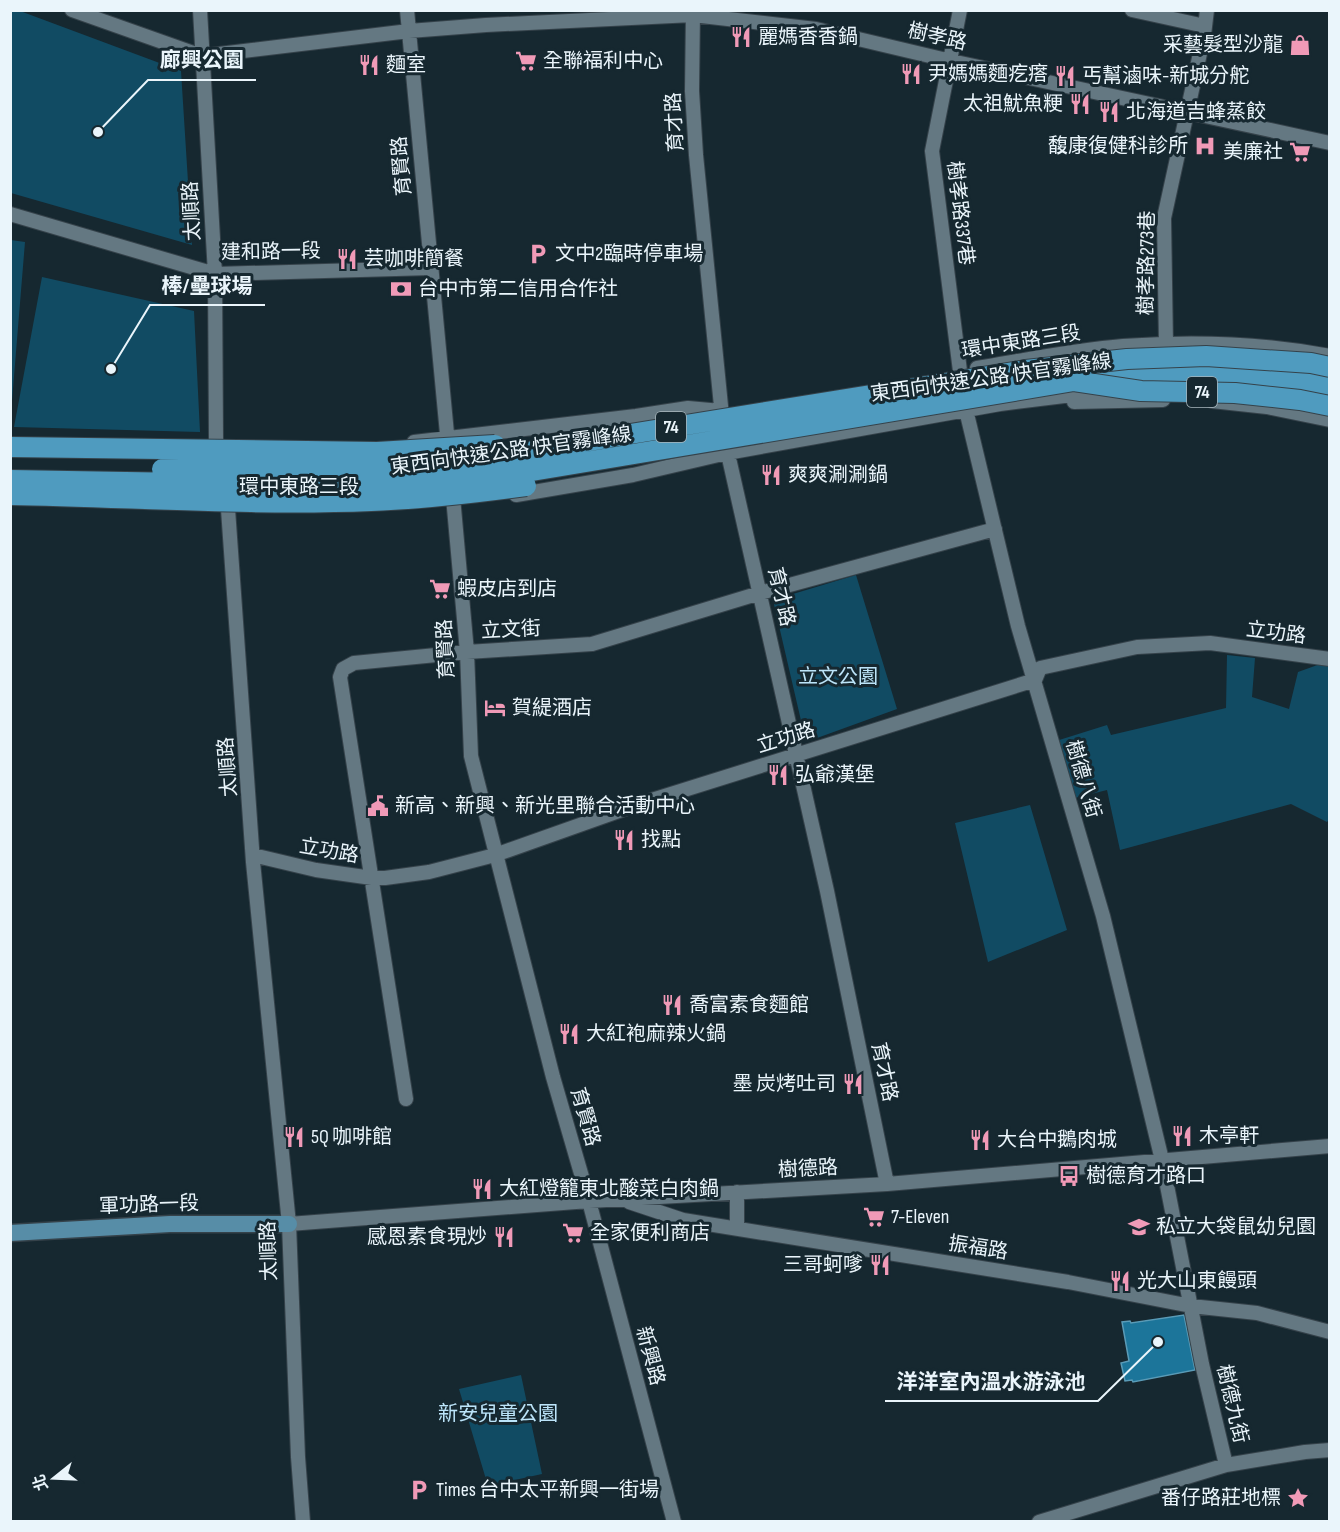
<svg xmlns="http://www.w3.org/2000/svg" width="1340" height="1532" viewBox="0 0 1340 1532" font-family="'Sofia Sans Condensed','Noto Sans TC',sans-serif">
	<style>
		.green { fill: #114b63 }
		.water { fill: #1c759a; stroke: #5a9bb7; stroke-width: 1.5 }
		.lines { fill: none; stroke-linecap: round; stroke-linejoin: round }
		.minor-casing { stroke: #35424a; stroke-width: 16 }
		.major-casing { stroke: #35424a; stroke-width: 19 }
		.highway-casing { stroke: #35424a; stroke-width: 22 }
		.minor { stroke: #647882; stroke-width: 14 }
		.major { stroke: #578da7; stroke-width: 16 }
		.highway { stroke: #4f9bbf; stroke-width: 20 }
		.highway-bridge-casing { stroke: #35424a; stroke-width: 22; stroke-linecap: butt }
		.highway-bridge { stroke: #4f9bbf; stroke-width: 20 }
		.labels { text-anchor: middle; dominant-baseline: central; stroke-width: 6; stroke-linejoin: round; paint-order: stroke }
		.shield { fill: #162830; stroke: #aab8be; stroke-width: 1.5 }
		.shield-label { font-size: 18px; font-weight: bold; fill: #eaf5fb }
		.poi-label { font-size: 20px; fill: #eaf5fb; stroke: #162830; text-anchor: start }
		.street-label { font-size: 20px; fill: #eaf5fb; stroke: #162830 }
		.park-label { font-size: 20px; fill: #bce4f9; stroke: #162830 }
		.leader { fill: none; stroke: #eaf5fb; stroke-width: 2 }
		.callout-dot { fill: #eaf5fb; stroke: #162830; stroke-width: 2 }
		.callout-label { font-size: 21px; text-anchor: middle; font-weight: bold; fill: #eaf5fb; stroke: #162830; stroke-width: 6; stroke-linejoin: round; paint-order: stroke }
	</style>
	<rect width="100%" height="100%" fill="#162830"/>
	<!-- green -->
	<path class="green" d="M10 11H20L181 71 192 245 11 193Z
		M11 240 25 242 11 413 10 240Z
		M42 277 194 311 200 432 14 427Z
		M856 575 897 709 806 742 773 600Z
		M1227 655 1255 658 1252 697 1289 709 1298 672 1323 663 1329 664 1330 818 1327 822 1291 804 1120 850 1107 790 1071 799 1056 741 1107 725 1111 735 1226 708Z
		M1030 805 1067 930 988 962 955 823Z
		M521 1375 542 1474 488 1486 459 1389Z"/>
	<!-- water -->
	<path class="water" d="M1184 1315 1195 1370 1133 1382 1132 1380 1125 1381 1121 1363 1129 1361 1122 1322 1130 1321 1131 1323Z"/>
	<g class="lines">
		<defs>
			<path id="minor" d="M72 10 202 56 409 31 486 25 693 15 816 29 951 61 1330 143
				M200 10 215 274 216 440 219 458
				M407 10 449 455
				M693 10 692 91 696 155 723 426
				M960 10 932 151 960 371
				M1132 10 1205 26
				M10 214 215 274 431 268
				M1166 345 1164 218 1204 35 1207 10
				M977 368C1025 360 1074 350 1123 346 1191 341 1262 343 1330 356
				M1212 401 1267 407 1330 420
				M1074 402 1163 400
				M966 410 1018 626 1103 916 1162 1160 1202 1364 1226 1465 1039 1522
				M414 442 636 416 688 408 721 411
				M726 445 827 891 887 1184
				M452 486 467 652 471 756 553 1077 589 1201 674 1522
				M227 495 253 862 289 1224 298 1457 303 1522
				M516 495 633 475 727 453 1000 404 1105 391
				M253 855 316 870 372 878H385L429 872 495 855 636 805 1035 680 1040 668 1137 647 1210 643 1330 659
				M406 1099 340 677 343 669 354 663 467 652 592 644 760 593 995 529
				M629 1202 683 1220 1068 1282 1191 1306 1257 1313 1330 1332
				M289 1224 589 1201 887 1184 1330 1146
				M737 1227V1192
				M1226 1465 1305 1452 1330 1450"/>
			<path id="major" d="M10 1233 170 1224H289"/>
			<path id="highway" d="M1098 380C1175 376 1253 371 1330 387"/>
		</defs>
		<!-- minor casing -->
		<use href="#minor" class="minor-casing"/>
		<!-- major casing -->
		<use href="#major" class="major-casing"/>
		<!-- highway casing -->
		<use href="#highway" class="highway-casing"/>
		<!-- minor -->
		<use href="#minor" class="minor"/>
		<!-- major -->
		<use href="#major" class="major"/>
		<!-- highway -->
		<use href="#highway" class="highway"/>
		<defs>
			<path id="highway-bridge" d="M10 447 377 452 495 445
				M162 469 374 470 424 466 516 454 624 435 1026 370 1127 359 1206 356 1311 363 1330 367
				M10 480 367 486 508 475 1074 381 1141 391 1235 393 1300 400 1330 406
				M10 495C131 497 251 506 371 501 423 499 475 493 526 486"/>
		</defs>
		<!-- highway-bridge casing -->
		<use href="#highway-bridge" class="highway-bridge-casing"/>
		<!-- highway-bridge -->
		<use href="#highway-bridge" class="highway-bridge"/>
	</g>
	<!-- icons -->
	<defs>
		<symbol id="restaurant-bare" viewBox="-9 -9 18 18"><path d="M-5-6h1v4h1v-4h1v4h1v-4h1v5L-1.5 .5V6h-2V.5L-5-1ZM5-6V6H3V1.5H1.5Q1.5-4 5-6Z" fill="#f09ab7" stroke="#162830" stroke-width="2.5" paint-order="stroke"/></symbol>
		<symbol id="shop-bare" viewBox="-9 -9 18 18"><path d="M-5-2.5h2.3a2.7 3.5 0 0 1 5.4 0H5L5.5 6h-11ZM-1.5-2.5h3a1.5 2.3 0 0 0-3 0Z" fill="#f09ab7" stroke="#162830" stroke-width="2.5" paint-order="stroke"/></symbol>
		<symbol id="supermarket-bare" viewBox="-9 -9 18 18"><path d="M-6-5.5h2.5l.6 2H6L4.5 2H-2.5L-4.4-4H-6ZM-1.5 3.2a1.3 1.3 0 1 0 .1 0ZM3 3.2a1.3 1.3 0 1 0 .1 0Z" fill="#f09ab7" stroke="#162830" stroke-width="2.5" paint-order="stroke"/></symbol>
		<symbol id="hospital-bare" viewBox="-9 -9 18 18"><path d="M-5-5h3v3.5h4V-5h3V5h-3V1.5h-4V5h-3Z" fill="#f09ab7" stroke="#162830" stroke-width="2.5" paint-order="stroke"/></symbol>
		<symbol id="parking-bare" viewBox="-9 -9 18 18"><path d="M-3.5-5.5H1a3.5 3.5 0 0 1 0 7H-1V5.5H-3.5ZM-1-3.4V-.6H.8a1.4 1.4 0 0 0 0-2.8Z" fill="#f09ab7" stroke="#162830" stroke-width="2.5" paint-order="stroke"/></symbol>
		<symbol id="bank-bare" viewBox="-9 -9 18 18"><path d="M-6-4H6V4H-6ZM0-2.3a2.3 2.3 0 1 0 0 4.6a2.3 2.3 0 1 0 0-4.6Z" fill="#f09ab7" stroke="#162830" stroke-width="2.5" paint-order="stroke"/></symbol>
		<symbol id="hotel-bare" viewBox="-9 -9 18 18"><path d="M-6-4.5h1.5V1H6V5H4.5V3h-9V5H-6ZM-4 0a1.8 1.8 0 1 1 3.6 0ZM.5 0V-2.5h3Q6-2.5 6 0Z" fill="#f09ab7" stroke="#162830" stroke-width="2.5" paint-order="stroke"/></symbol>
		<symbol id="civic-bare" viewBox="-9 -9 18 18"><path d="M-.6-6.5H3V-4.5H.6V-3L4-1V1h2V6H-6V1h2V-1L-.6-3ZM-1.2 2.5V6h2.4V2.5Z" fill="#f09ab7" stroke="#162830" stroke-width="2.5" paint-order="stroke"/></symbol>
		<symbol id="bus-bare" viewBox="-9 -9 18 18"><path d="M-5-6H5V4H4V6H2V4H-2V6H-4V4H-5ZM-3.5-4V0h7V-4ZM-3.5 1.2v1.5H-2V1.2ZM2 1.2v1.5H3.5V1.2Z" fill="#f09ab7" stroke="#162830" stroke-width="2.5" paint-order="stroke"/></symbol>
		<symbol id="school-bare" viewBox="-9 -9 18 18"><path d="M0-5L7-2L0 1L-7-2ZM-4 1L0 2.5L4 1V4Q0 6-4 4Z" fill="#f09ab7" stroke="#162830" stroke-width="2.5" paint-order="stroke"/></symbol>
		<symbol id="sight-bare" viewBox="-9 -9 18 18"><path d="M0-6L1.8-2.2L6-1.7L2.9 1.2L3.7 5.4L0 3.3L-3.7 5.4L-2.9 1.2L-6-1.7L-1.8-2.2Z" fill="#f09ab7" stroke="#162830" stroke-width="2.5" paint-order="stroke"/></symbol>
	</defs>
	<g fill-rule="evenodd">
		<use href="#restaurant-bare" x="726" y="22" width="30" height="30"/>
		<use href="#shop-bare" x="1285" y="30" width="30" height="30"/>
		<use href="#supermarket-bare" x="511" y="46" width="30" height="30"/>
		<use href="#restaurant-bare" x="354" y="50" width="30" height="30"/>
		<use href="#restaurant-bare" x="896" y="59" width="30" height="30"/>
		<use href="#restaurant-bare" x="1050" y="61" width="30" height="30"/>
		<use href="#restaurant-bare" x="1065" y="89" width="30" height="30"/>
		<use href="#restaurant-bare" x="1094" y="97" width="30" height="30"/>
		<use href="#hospital-bare" x="1190" y="131" width="30" height="30"/>
		<use href="#supermarket-bare" x="1285" y="137" width="30" height="30"/>
		<use href="#parking-bare" x="523" y="239" width="30" height="30"/>
		<use href="#restaurant-bare" x="332" y="244" width="30" height="30"/>
		<use href="#bank-bare" x="386" y="274" width="30" height="30"/>
		<use href="#restaurant-bare" x="756" y="460" width="30" height="30"/>
		<use href="#supermarket-bare" x="425" y="574" width="30" height="30"/>
		<use href="#hotel-bare" x="480" y="693" width="30" height="30"/>
		<use href="#restaurant-bare" x="763" y="760" width="30" height="30"/>
		<use href="#civic-bare" x="363" y="791" width="30" height="30"/>
		<use href="#restaurant-bare" x="609" y="825" width="30" height="30"/>
		<use href="#restaurant-bare" x="657" y="990" width="30" height="30"/>
		<use href="#restaurant-bare" x="554" y="1019" width="30" height="30"/>
		<use href="#restaurant-bare" x="838" y="1069" width="30" height="30"/>
		<use href="#restaurant-bare" x="1167" y="1121" width="30" height="30"/>
		<use href="#restaurant-bare" x="279" y="1122" width="30" height="30"/>
		<use href="#restaurant-bare" x="965" y="1125" width="30" height="30"/>
		<use href="#bus-bare" x="1054" y="1161" width="30" height="30"/>
		<use href="#restaurant-bare" x="467" y="1174" width="30" height="30"/>
		<use href="#supermarket-bare" x="859" y="1202" width="30" height="30"/>
		<use href="#school-bare" x="1124" y="1212" width="30" height="30"/>
		<use href="#supermarket-bare" x="558" y="1218" width="30" height="30"/>
		<use href="#restaurant-bare" x="489" y="1222" width="30" height="30"/>
		<use href="#restaurant-bare" x="865" y="1250" width="30" height="30"/>
		<use href="#restaurant-bare" x="1105" y="1266" width="30" height="30"/>
		<use href="#parking-bare" x="404" y="1475" width="30" height="30"/>
		<use href="#sight-bare" x="1283" y="1483" width="30" height="30"/>
	</g>
	<g class="labels">
		<!-- shield labels -->
		<g class="shield">
			<rect x="1187" y="377" width="30" height="30" rx="4.5"/>
			<rect x="656" y="412" width="30" height="30" rx="4.5"/>
		</g>
		<g class="shield-label">
			<text x="1202" y="392">74</text>
			<text x="671" y="427">74</text>
		</g>
		<!-- poi labels -->
		<g class="poi-label">
			<text x="758" y="37">麗媽香香鍋</text>
			<text x="1283" y="45" text-anchor="end">采藝髮型沙龍</text>
			<text x="543" y="61">全聯福利中心</text>
			<text x="386" y="65">麵室</text>
			<text x="928" y="74">尹媽媽麵疙瘩</text>
			<text x="1082" y="76">丐幫滷味-新城分舵</text>
			<text x="1063" y="104" text-anchor="end">太祖魷魚粳</text>
			<text x="1126" y="112">北海道吉蜂蒸餃</text>
			<text x="1188" y="146" text-anchor="end">馥康復健科診所</text>
			<text x="1283" y="152" text-anchor="end">美廉社</text>
			<text x="555" y="254">文中2臨時停車場</text>
			<text x="364" y="259">芸咖啡簡餐</text>
			<text x="418" y="289">台中市第二信用合作社</text>
			<text x="788" y="475">爽爽涮涮鍋</text>
			<text x="457" y="589">蝦皮店到店</text>
			<text x="512" y="708">賀緹酒店</text>
			<text x="795" y="775">弘爺漢堡</text>
			<text x="395" y="806">新高、新興、新光里聯合活動中心</text>
			<text x="641" y="840">找點</text>
			<text x="689" y="1005">喬富素食麵館</text>
			<text x="586" y="1034">大紅袍麻辣火鍋</text>
			<text x="836" y="1084" text-anchor="end">墨 炭烤吐司</text>
			<text x="1199" y="1136">木亭軒</text>
			<text x="311" y="1137">5Q 咖啡館</text>
			<text x="997" y="1140">大台中鵝肉城</text>
			<text x="1086" y="1176">樹德育才路口</text>
			<text x="499" y="1189">大紅燈籠東北酸菜白肉鍋</text>
			<text x="891" y="1217">7-Eleven</text>
			<text x="1156" y="1227">私立大袋鼠幼兒園</text>
			<text x="590" y="1233">全家便利商店</text>
			<text x="487" y="1237" text-anchor="end">感恩素食現炒</text>
			<text x="863" y="1265" text-anchor="end">三哥蚵嗲</text>
			<text x="1137" y="1281">光大山東饅頭</text>
			<text x="436" y="1490">Times 台中太平新興一街場</text>
			<text x="1281" y="1498" text-anchor="end">番仔路莊地標</text>
		</g>
		<!-- street labels -->
		<g class="street-label">
			<text transform="translate(937 37) rotate(13)">樹孝路</text>
			<text transform="translate(675 122) rotate(-93)">育才路</text>
			<text transform="translate(402 166) rotate(-95)">育賢路</text>
			<text transform="translate(192 211) rotate(-93)">太順路</text>
			<text transform="translate(960 213) rotate(83)">樹孝路337巷</text>
			<text transform="translate(271 252) rotate(-1)">建和路一段</text>
			<text transform="translate(1147 263) rotate(-89)">樹孝路273巷</text>
			<text transform="translate(1021 342) rotate(-9)">環中東路三段</text>
			<text transform="translate(991 378) rotate(-8)">東西向快速公路 快官霧峰線</text>
			<text transform="translate(511 451) rotate(-8)">東西向快速公路 快官霧峰線</text>
			<text x="299" y="487">環中東路三段</text>
			<text transform="translate(781 597) rotate(77)">育才路</text>
			<text transform="translate(511 630) rotate(-3)">立文街</text>
			<text transform="translate(1276 633) rotate(7)">立功路</text>
			<text transform="translate(446 649) rotate(-93)">育賢路</text>
			<text transform="translate(786 738) rotate(-17)">立功路</text>
			<text transform="translate(228 767) rotate(-94)">太順路</text>
			<text transform="translate(1083 779) rotate(74)">樹德八街</text>
			<text transform="translate(329 851) rotate(10)">立功路</text>
			<text transform="translate(884 1072) rotate(78)">育才路</text>
			<text transform="translate(585 1117) rotate(74)">育賢路</text>
			<text transform="translate(808 1169) rotate(-3)">樹德路</text>
			<text transform="translate(149 1205) rotate(-2)">軍功路一段</text>
			<text transform="translate(978 1248) rotate(9)">振福路</text>
			<text transform="translate(269 1251) rotate(-92)">太順路</text>
			<text transform="translate(650 1356) rotate(75)">新興路</text>
			<text transform="translate(1232 1404) rotate(77)">樹德九街</text>
		</g>
		<!-- park labels -->
		<g class="park-label">
			<text x="838" y="677">立文公園</text>
			<text x="498" y="1414">新安兒童公園</text>
		</g>
	</g>
	<!-- callouts -->
	<path class="leader" d="M98 132L148 80H256M111 369L150 305H265M1158 1342L1098 1401H885"/>
	<g class="callout-dot">
		<circle cx="98" cy="132" r="6"/>
		<circle cx="111" cy="369" r="6"/>
		<circle cx="1158" cy="1342" r="6"/>
	</g>
	<g class="callout-label">
		<text x="202" y="67">廊興公園</text>
		<text x="207" y="293">棒/壘球場</text>
		<text x="991" y="1389">洋洋室內溫水游泳池</text>
	</g>
	<!-- border -->
	<rect width="1340" height="1532" fill="none" stroke="#eaf5fb" stroke-width="24"/>
	<!-- north arrow -->
	<g transform="translate(54 1478) rotate(252)" stroke="#162830" stroke-width="4.5" paint-order="stroke">
	<path d="M0-4.5L10 22L0 15L-10 22Z" fill="#eaf5fb"/>
	<text y="-9" font-size="16" font-weight="bold" text-anchor="middle" fill="#eaf5fb">北</text>
	</g>
</svg>
